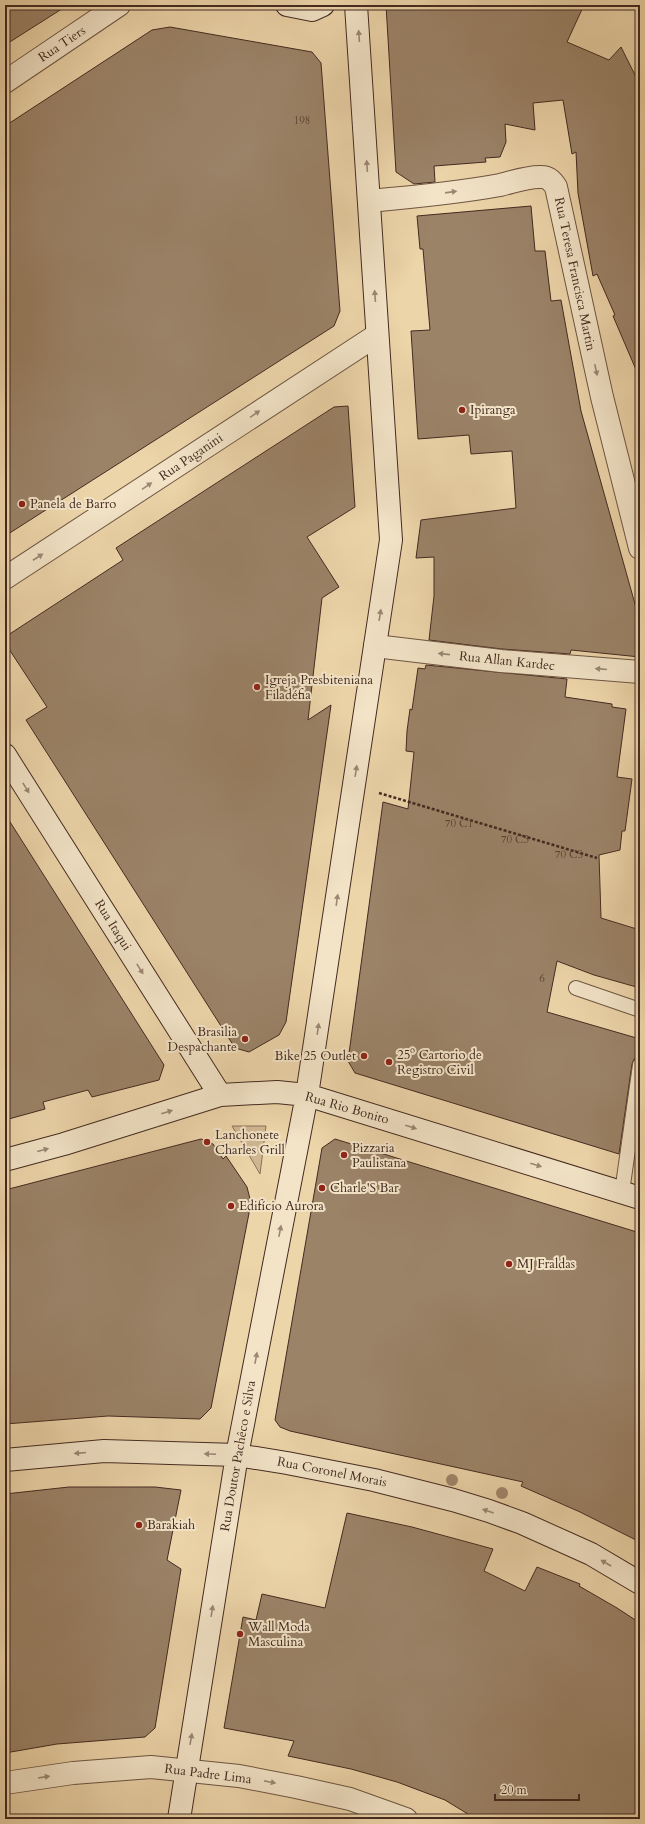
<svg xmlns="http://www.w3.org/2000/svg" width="645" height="1824" viewBox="0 0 645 1824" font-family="Cardo,serif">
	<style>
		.green { fill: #d0b893; stroke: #8a715a }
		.building { fill: #9b8368; stroke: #432a20 }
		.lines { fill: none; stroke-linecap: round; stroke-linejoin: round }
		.lane-casing { stroke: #6e5542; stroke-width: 16 }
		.street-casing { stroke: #6e5542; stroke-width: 24 }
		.secondary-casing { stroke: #432a20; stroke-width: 24 }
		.path { stroke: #432a20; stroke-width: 2.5; stroke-dasharray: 3 2; stroke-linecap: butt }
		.lane { stroke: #f3e4c8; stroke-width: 14 }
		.street { stroke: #f3e4c8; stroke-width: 22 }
		.secondary { stroke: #f3e4c8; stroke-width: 22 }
		.tree { fill: #9f866b }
		.oneway { fill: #9b8774 }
		.poi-dot { fill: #8f2418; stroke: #f3e4c8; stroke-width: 1.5 }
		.labels { text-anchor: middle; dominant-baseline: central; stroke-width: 4; stroke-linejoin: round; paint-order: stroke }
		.number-label { font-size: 11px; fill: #594032 }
		.street-label { font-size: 13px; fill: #432a20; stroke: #f3e4c8 }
		.poi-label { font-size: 13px; fill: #432a20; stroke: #f3e4c8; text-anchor: start }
	</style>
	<rect width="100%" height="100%" fill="#edd5aa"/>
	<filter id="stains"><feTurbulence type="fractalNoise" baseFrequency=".005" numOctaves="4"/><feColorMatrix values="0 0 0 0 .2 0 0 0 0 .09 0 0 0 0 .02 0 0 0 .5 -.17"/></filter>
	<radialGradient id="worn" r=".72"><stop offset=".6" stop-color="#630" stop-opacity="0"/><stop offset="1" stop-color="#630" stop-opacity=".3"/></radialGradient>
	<!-- green -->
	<path class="green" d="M232 1126H266L260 1174Z"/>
	<!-- building -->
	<path class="building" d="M5 5H68L5 45Z
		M386 5H584L567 42 609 60 621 47 640 85V379L613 316 615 315 597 274 593 276 578 193 576 152 572 154 563 100 533 103 535 130 505 124 506 142 500 157 485 158 486 162 434 166 435 182 414 184 396 172Z
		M170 27 312 52 321 63 340 311 334 326 5 536V126L152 30Z
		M531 206 535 251H545L551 301 561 300 581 411 640 622V657L571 650 570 654 502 649 429 640 434 596V557L416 558 421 520 516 508 512 451 471 454 469 435 418 439 411 331 430 330 423 249H420L417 216Z
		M348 406 355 507 307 537 339 587 322 598 308 720 331 705 286 1022 279 1035 249 1052 235 1048 26 720 47 707 5 643V637L123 560 116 548 334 407Z
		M426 665 567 679 565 697 612 704V707L626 709 617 777 632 779 625 831H622L620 850 599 855 601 918 640 930V988L594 975 557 961 547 1012 640 1039V1057L634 1059 632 1064 619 1154 355 1073 348 1061 383 802 408 809 414 752 406 751 407 731 410 709 412 710 418 668 425 669Z
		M5 814 164 1065 159 1080 92 1097 88 1090 43 1102 45 1109 5 1120Z
		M640 1126V1161L635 1159Z
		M201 1139 213 1144 223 1159 226 1156 247 1187 251 1203 211 1408 200 1419 108 1416 5 1424V1190Z
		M335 1139 640 1233V1542L580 1512 521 1486 523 1482 290 1431 280 1427 275 1420 322 1148Z
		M69 1487H155L181 1490 167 1560 181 1569 155 1728 145 1737 57 1744 5 1753V1494Z
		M347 1513 412 1527 493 1549 484 1571 525 1591 537 1567 580 1584 579 1586 617 1608 640 1623V1819H476L445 1800 397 1782 351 1769 288 1756 294 1741 224 1728 243 1617 256 1620 262 1594 325 1608Z"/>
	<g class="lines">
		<defs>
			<path id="lane" d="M576 988 640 1010
				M622 1192 640 1065"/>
			<path id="street" d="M5 82 119 5
				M369 201C413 197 457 193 500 185 513 182 528 176 542 177 548 177 553 182 556 187L602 397 640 548
				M5 578 377 335
				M375 646 501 661 640 672
				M5 1783 73 1773 151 1767 239 1776 296 1787 350 1799 406 1819"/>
			<path id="secondary" d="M287 5 312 10 323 5
				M5 755 220 1095
				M5 1160 64 1144 220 1095 277 1092 307 1095 640 1198
				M5 1460 104 1451 237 1455 287 1463 374 1480 453 1500 489 1511 522 1523 591 1554 640 1583
				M179 1819 237 1455 307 1095 391 540 356 5"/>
		</defs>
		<!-- lane casing -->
		<use href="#lane" class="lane-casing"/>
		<!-- street casing -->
		<use href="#street" class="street-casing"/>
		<!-- secondary casing -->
		<use href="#secondary" class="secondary-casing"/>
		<!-- path -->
		<path class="path" d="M379 793 597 858"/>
		<!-- lane -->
		<use href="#lane" class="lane"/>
		<!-- street -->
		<use href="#street" class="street"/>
		<!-- secondary -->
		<use href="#secondary" class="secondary"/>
	</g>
	<!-- trees -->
	<g class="tree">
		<circle cx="452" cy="1480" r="6"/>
		<circle cx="502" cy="1493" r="6"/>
	</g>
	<!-- one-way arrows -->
	<defs><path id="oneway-solid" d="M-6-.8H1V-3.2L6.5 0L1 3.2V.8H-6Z"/></defs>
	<g class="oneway">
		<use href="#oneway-solid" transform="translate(359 36) rotate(-94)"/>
		<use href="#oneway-solid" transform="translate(367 166) rotate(-94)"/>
		<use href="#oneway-solid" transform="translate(451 192) rotate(-8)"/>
		<use href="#oneway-solid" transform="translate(375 296) rotate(-94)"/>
		<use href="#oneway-solid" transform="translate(596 370) rotate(78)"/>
		<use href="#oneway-solid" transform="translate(255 414) rotate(-34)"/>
		<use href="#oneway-solid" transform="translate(147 486) rotate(-34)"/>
		<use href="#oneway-solid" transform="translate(38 557) rotate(-33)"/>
		<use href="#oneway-solid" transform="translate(380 615) rotate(-81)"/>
		<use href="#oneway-solid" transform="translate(444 654) rotate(-174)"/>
		<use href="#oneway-solid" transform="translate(601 669) rotate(-175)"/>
		<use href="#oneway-solid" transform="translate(356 771) rotate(-81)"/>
		<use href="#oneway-solid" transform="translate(26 788) rotate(58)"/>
		<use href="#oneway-solid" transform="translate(337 900) rotate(-82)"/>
		<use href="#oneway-solid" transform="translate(140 969) rotate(58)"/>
		<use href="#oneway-solid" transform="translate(318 1029) rotate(-82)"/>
		<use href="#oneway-solid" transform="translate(167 1112) rotate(-18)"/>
		<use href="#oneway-solid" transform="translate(411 1127) rotate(17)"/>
		<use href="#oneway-solid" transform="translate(43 1150) rotate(-15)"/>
		<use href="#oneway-solid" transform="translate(536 1165) rotate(17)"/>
		<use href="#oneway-solid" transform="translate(280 1231) rotate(-79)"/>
		<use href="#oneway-solid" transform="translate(256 1358) rotate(-79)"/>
		<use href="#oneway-solid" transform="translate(80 1453) rotate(175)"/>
		<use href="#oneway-solid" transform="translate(210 1454) rotate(-178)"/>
		<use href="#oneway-solid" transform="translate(488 1511) rotate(-161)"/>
		<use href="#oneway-solid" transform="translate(606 1563) rotate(-150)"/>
		<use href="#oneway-solid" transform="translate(212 1611) rotate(-81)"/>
		<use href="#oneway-solid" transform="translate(191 1739) rotate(-80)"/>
		<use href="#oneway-solid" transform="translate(44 1777) rotate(-9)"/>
		<use href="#oneway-solid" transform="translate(270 1782) rotate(11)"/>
	</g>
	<!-- markers -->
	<g class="poi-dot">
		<circle cx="462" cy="410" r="4"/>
		<circle cx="22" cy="504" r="4"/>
		<circle cx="257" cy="687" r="4"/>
		<circle cx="245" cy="1039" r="4"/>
		<circle cx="364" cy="1056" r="4"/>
		<circle cx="389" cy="1062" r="4"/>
		<circle cx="207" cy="1142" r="4"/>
		<circle cx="344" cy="1155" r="4"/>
		<circle cx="322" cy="1188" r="4"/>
		<circle cx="231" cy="1206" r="4"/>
		<circle cx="509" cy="1264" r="4"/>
		<circle cx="139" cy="1525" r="4"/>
		<circle cx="240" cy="1634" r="4"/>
	</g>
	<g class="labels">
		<!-- number labels -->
		<g class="number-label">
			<text x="302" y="120">198</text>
			<text x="459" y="823">70 C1</text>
			<text x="515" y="839">70 C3</text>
			<text x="569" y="854">70 C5</text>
			<text x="542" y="978">6</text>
		</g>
		<!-- street labels -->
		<g class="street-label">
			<text transform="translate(62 44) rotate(-34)">Rua Tiers</text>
			<text transform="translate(575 274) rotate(78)">Rua Teresa Francisca Martin</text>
			<text transform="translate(191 457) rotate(-34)">Rua Paganini</text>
			<text transform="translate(507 661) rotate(6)">Rua Allan Kardec</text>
			<text transform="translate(113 925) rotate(58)">Rua Itaqui</text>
			<text transform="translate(347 1108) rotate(16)">Rua Rio Bonito</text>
			<text transform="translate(238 1456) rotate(-80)">Rua Doutor Pachêco e Silva</text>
			<text transform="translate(332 1472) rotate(11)">Rua Coronel Morais</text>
			<text transform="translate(208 1774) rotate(7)">Rua Padre Lima</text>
		</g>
		<!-- poi labels -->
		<g class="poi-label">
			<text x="470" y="410">Ipiranga</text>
			<text x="30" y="504">Panela de Barro</text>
			<text x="265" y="680">Igreja Presbiteniana<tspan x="265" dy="15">Filadéfia</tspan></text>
			<text x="237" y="1032" text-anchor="end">Brasilia<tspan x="237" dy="15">Despachante</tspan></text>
			<text x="397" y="1055">25º Cartorio de<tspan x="397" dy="15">Registro Civil</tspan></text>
			<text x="356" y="1056" text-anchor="end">Bike 25 Outlet</text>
			<text x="215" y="1135">Lanchonete<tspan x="215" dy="15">Charles Grill</tspan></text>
			<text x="352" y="1148">Pizzaria<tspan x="352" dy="15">Paulistana</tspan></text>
			<text x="330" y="1188">Charle'S Bar</text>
			<text x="239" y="1206">Edifício Aurora</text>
			<text x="517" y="1264">MJ Fraldas</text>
			<text x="147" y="1525">Barakiah</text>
			<text x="248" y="1627">Wall Moda<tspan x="248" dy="15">Masculina</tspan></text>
		</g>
	</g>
	<!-- margin -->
	<rect width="645" height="1824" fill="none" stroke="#edd5aa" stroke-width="20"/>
	<rect x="6" y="6" width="633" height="1812" fill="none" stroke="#432a20" stroke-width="2"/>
	<rect x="10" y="10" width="625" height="1804" fill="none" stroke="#432a20"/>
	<!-- scale -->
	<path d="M495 1794v6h84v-6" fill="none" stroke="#432a20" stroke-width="2"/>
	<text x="501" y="1794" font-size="12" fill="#432a20" stroke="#f3e4c8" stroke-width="3" paint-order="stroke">20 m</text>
	<rect width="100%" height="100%" filter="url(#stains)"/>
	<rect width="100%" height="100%" fill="url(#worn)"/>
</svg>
